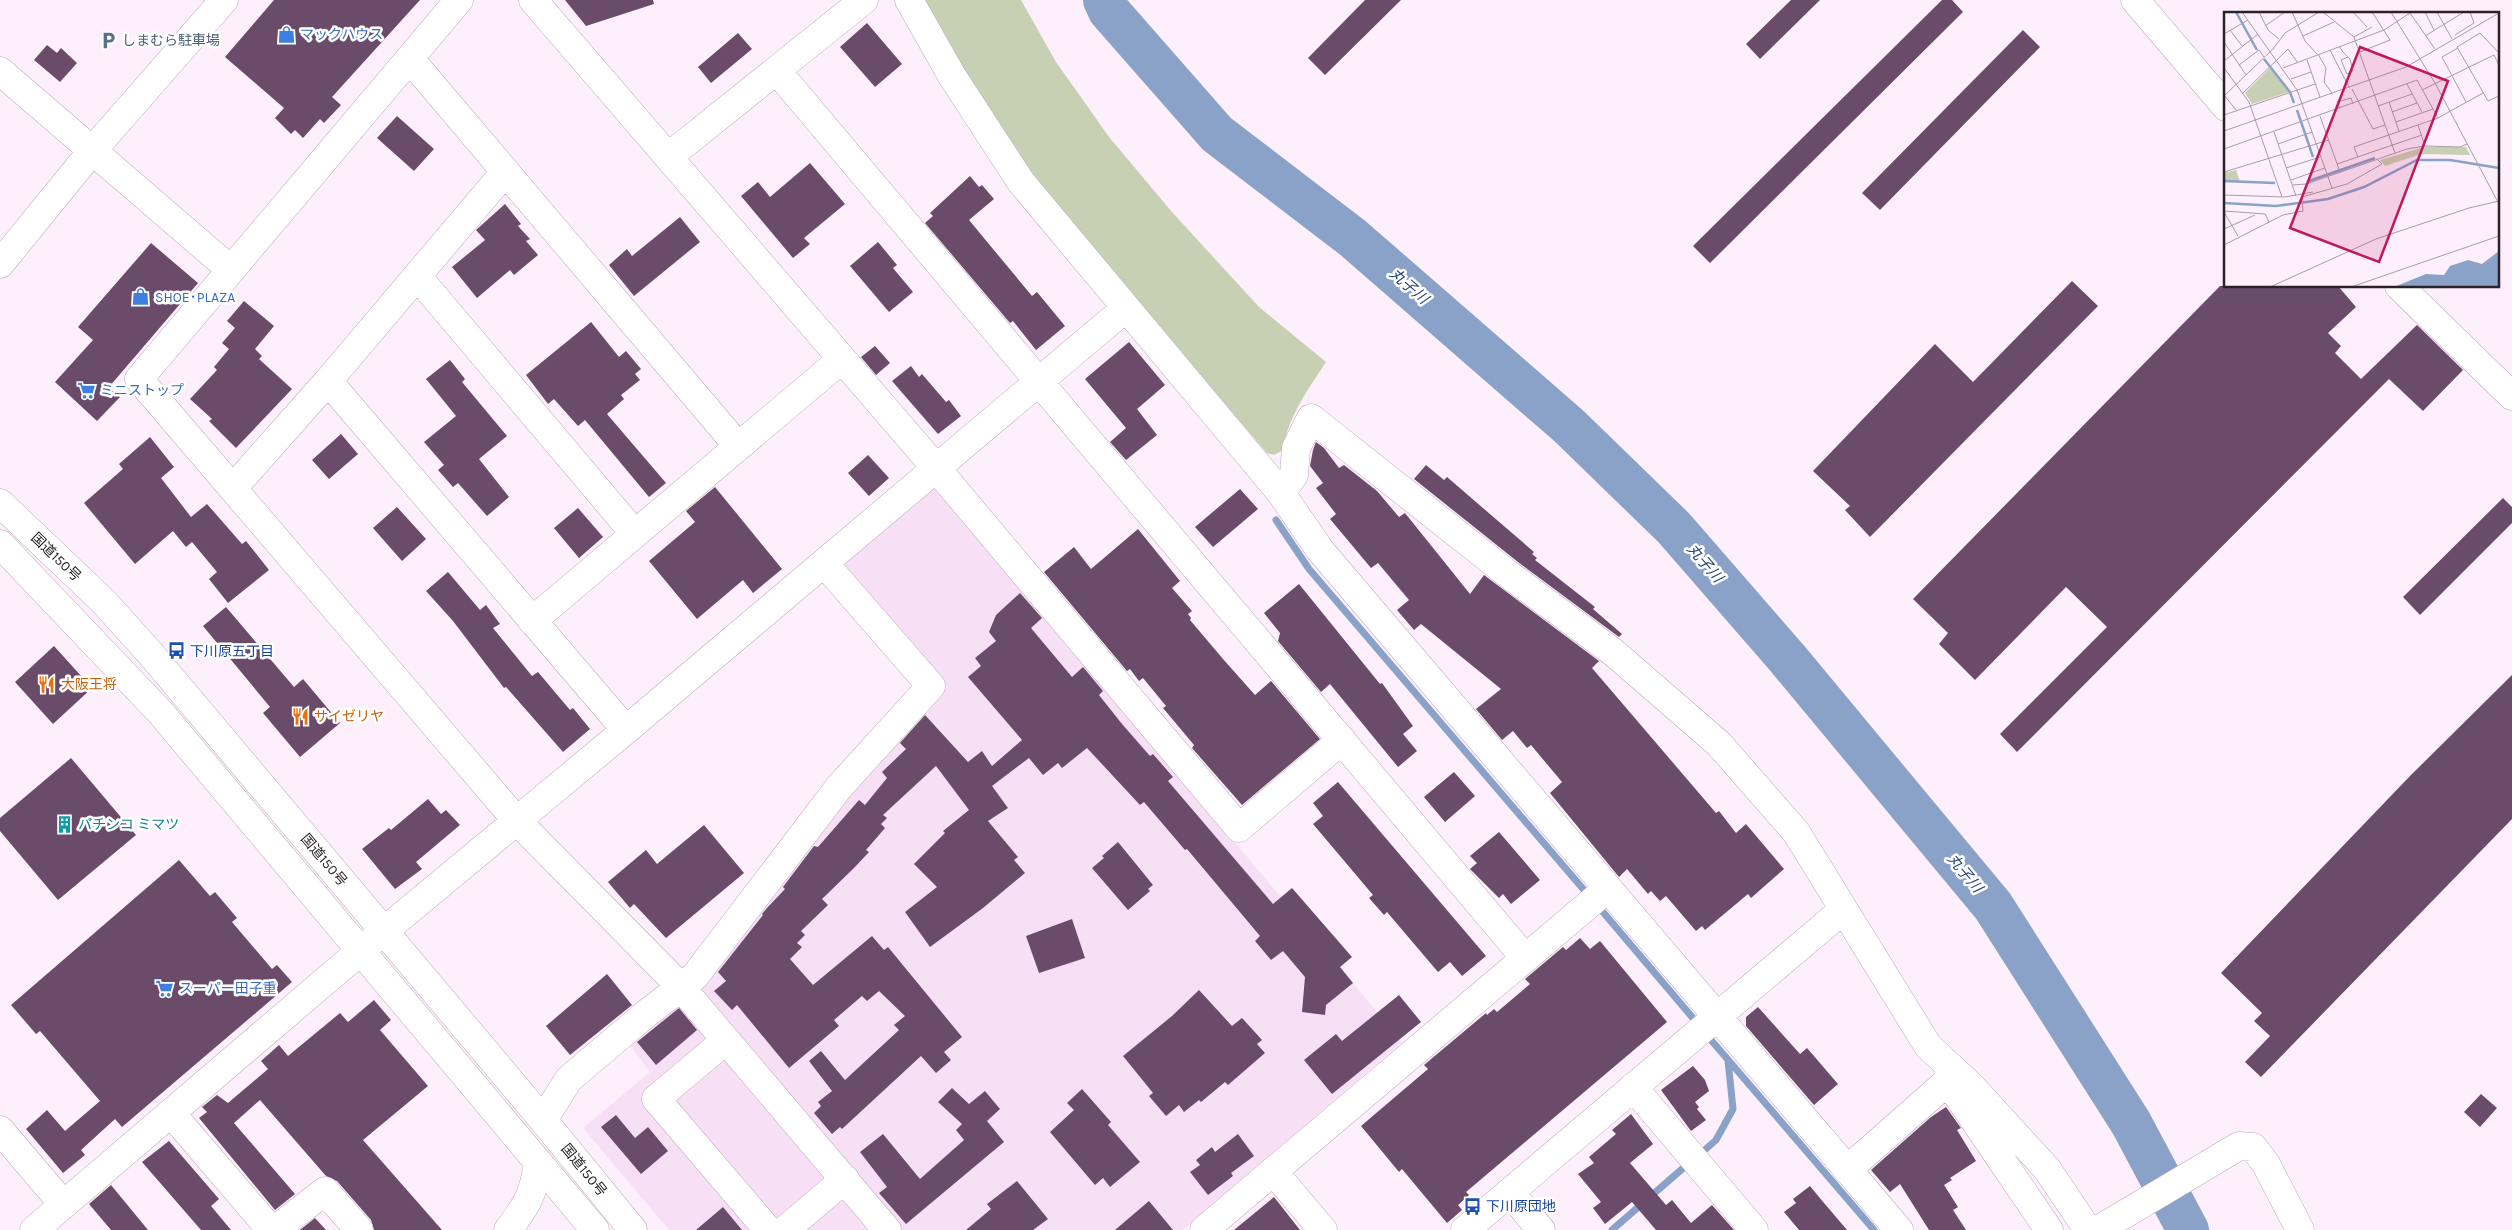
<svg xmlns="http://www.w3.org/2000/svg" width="2512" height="1230" viewBox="0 0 2512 1230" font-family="Karla,'Noto Sans JP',sans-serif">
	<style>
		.built { fill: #f7e0f6 }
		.green { fill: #c7d0b3 }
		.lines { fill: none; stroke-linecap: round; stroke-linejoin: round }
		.stream { stroke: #8aa1c8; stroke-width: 7 }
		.river { stroke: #8aa1c8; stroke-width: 42 }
		.building { fill: #6b4b6a }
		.minor-casing { stroke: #bcabbb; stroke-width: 29 }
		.highway-casing { stroke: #bcabbb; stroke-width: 29 }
		.minor { stroke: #fff; stroke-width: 28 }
		.highway { stroke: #fff; stroke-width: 28 }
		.labels { text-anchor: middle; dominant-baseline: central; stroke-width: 5; stroke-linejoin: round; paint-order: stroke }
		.shop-label { font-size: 14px; fill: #366cbe; stroke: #fff; text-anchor: start }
		.service-label { font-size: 14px; fill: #4e5e75; stroke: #fff; text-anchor: start }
		.street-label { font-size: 14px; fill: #292329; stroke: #fff }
		.transit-label { font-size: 14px; fill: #164399; stroke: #fff; text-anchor: start }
		.food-label { font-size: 14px; fill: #c56008; stroke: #fff; text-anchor: start }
		.culture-label { font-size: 14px; fill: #0d838f; stroke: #fff; text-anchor: start }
		.water-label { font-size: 15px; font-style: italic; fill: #274477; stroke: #fff }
		.inset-river { fill: none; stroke: #8aa1c8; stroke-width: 2.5 }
		.inset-road { fill: none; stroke: #a89da8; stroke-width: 1 }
		.view { fill: #c2185b; fill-opacity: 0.15; stroke: #c2185b; stroke-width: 2.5 }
		.inset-edge { fill: none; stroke: #292329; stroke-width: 2.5 }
	</style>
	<rect width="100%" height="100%" fill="#fdeffc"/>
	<!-- built -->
	<path class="built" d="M933 481 1402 1042 1183 1230H902L695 988 861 778 947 687 838 562Z
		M682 1001 876 1230H669L583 1128 650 1072 630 1045Z"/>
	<!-- green -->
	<path class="green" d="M924 0H1021L1056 62 1109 137 1172 212 1259 307 1326 362C1309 388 1287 418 1283 450L1274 455 1267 453 1059 210 1004 133 958 62Z"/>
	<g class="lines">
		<!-- stream -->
		<path class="stream" d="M1276 520 1309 569 1590 897
			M1597 905 1698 1024
			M1705 1033 1874 1230
			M1698 1156 1716 1140 1733 1109 1728 1060
			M1612 1230 1689 1163"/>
		<!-- river -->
		<path class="river" d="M1104 0 1109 11 1217 134 1353 238 1569 426 1674 528 1787 658 1993 906 2131 1123 2188 1230"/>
	</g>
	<!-- building -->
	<path class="building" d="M274 0H420L332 97 341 105 324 123 320 119 303 138 295 130 291 134 275 118 284 108 225 57Z
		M565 0H653L654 4 586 26Z
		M1365 0H1401L1325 75 1308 58Z
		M1791 0H1820L1760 59 1746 44Z
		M1942 0H1952L1963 12 1710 263 1693 246Z
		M867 23 902 64 875 87 840 47Z
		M2023 30 2040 47 1880 210 1862 193Z
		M738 33 752 49 711 83 698 67Z
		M47 45 57 53 61 48 77 63 60 82 34 60Z
		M397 116 434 149 414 171 377 138Z
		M810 163 845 204 804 238 810 244 793 258 741 196 758 182 770 197Z
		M970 176 979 187 982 185 994 199 969 220 1032 296 1037 292 1065 326 1036 350 1013 321 1010 323 925 223 933 216 930 213Z
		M505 204 521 224 518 226 530 239 526 241 538 255 514 275 510 270 477 298 452 267 485 240 476 230Z
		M680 217 700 242 634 296 609 265 627 249 632 256Z
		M878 242 897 265 893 268 913 292 889 312 850 266Z
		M151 243 198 283 109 387 120 397 97 421 55 382 93 340 78 327Z
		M2072 281 2098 306 1870 537 1845 510 1850 506 1813 471 1935 344 1973 382Z
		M2220 286H2338L2356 307 2328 333 2341 346 2335 353 2361 379 2417 325 2463 370 2423 411 2389 379 2017 752 2000 734 2107 627 2066 587 1975 680 1939 644 1948 633 1913 599Z
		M244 301 274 326 255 349 262 356 259 359 292 389 236 448 209 421 212 419 190 399 217 370 214 367 229 349 222 343 235 328 227 321Z
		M591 322 619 357 626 351 641 369 635 374 640 380 621 395 624 399 607 414 666 483 649 497 585 420 578 426 554 399 548 404 526 375Z
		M1129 342 1165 385 1137 409 1157 435 1126 460 1110 442 1126 428 1085 379Z
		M875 346 890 363 876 375 861 357Z
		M450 360 465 379 462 382 507 436 479 459 509 497 487 516 458 483 453 487 438 470 444 465 424 442 456 416 426 379Z
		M911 366 919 377 922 374 946 402 949 400 961 416 938 434 892 381Z
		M341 434 358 454 329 479 312 460Z
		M150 437 174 467 161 478 191 517 207 504 242 544 246 541 269 570 228 603 209 579 217 572 192 542 186 547 173 531 135 564 84 503 123 469 119 464Z
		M1316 442 1324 448 1339 468 1344 465 1377 491 1399 517 1405 513 1470 594 1484 575 1599 661 1592 668 1716 813 1719 811 1736 833 1746 824 1784 869 1751 898 1748 894 1705 930 1702 926 1696 931 1666 896 1660 901 1651 891 1648 894 1627 869 1619 877 1550 793 1562 782 1531 745 1527 748 1513 731 1502 740 1476 709 1501 689 1421 624 1414 630 1397 610 1409 600 1378 563 1371 568 1330 519 1336 514 1316 488 1323 483 1310 466 1313 450Z
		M868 455 889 478 869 496 848 473Z
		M1426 465 1444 480 1447 477 1534 552 1532 554 1537 558 1535 560 1595 607 1593 609 1622 634 1619 637 1518 562 1414 479Z
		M715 487 782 569 753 593 743 580 697 619 649 561 695 522 686 511Z
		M1240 489 1258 509 1213 547 1195 527Z
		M2503 498 2512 507V523L2420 615 2403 597Z
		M397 507 426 539 402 561 373 528Z
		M578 508 603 537 579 558 554 528Z
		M1138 529 1180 581 1172 588 1192 611 1188 614 1191 618 1190 620 1223 659 1255 695 1271 681 1320 739 1242 805 1192 748 1194 745 1163 708 1166 706 1143 678 1139 681 1130 669 1127 671 1044 572 1074 547 1091 569Z
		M448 572 480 610 486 605 500 624 493 628 532 676 538 672 570 710 573 708 590 729 563 752 506 687 504 688 453 621 426 591Z
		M1299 584 1380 684 1382 683 1413 726 1403 734 1417 751 1398 767 1330 684 1321 692 1278 641 1280 633 1264 613Z
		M1020 593 1042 618 1031 628 1072 677 1083 667 1103 691 1099 695 1122 724 1150 756 1153 754 1173 777 1168 781 1273 904 1292 888 1352 957 1340 967 1353 983 1326 1005 1325 1015 1302 1012 1305 977 1283 951 1271 960 1255 941 1260 936 1187 849 1185 850 1144 802 1140 805 1087 748 1062 768 1058 763 1043 775 1029 758 992 786 1008 808 988 821 1018 857 1014 860 1025 873 983 908 930 947 905 912 937 887 914 864 945 833 943 831 969 810 936 766 883 815 887 818 881 824 885 828 866 850 869 852 854 868 822 899 828 905 801 931 805 935 797 943 802 947 790 959 813 985 872 936 884 950 888 947 962 1037 944 1052 951 1060 936 1073 921 1056 842 1129 840 1127 832 1134 814 1113 821 1106 818 1102 832 1091 809 1061 821 1051 845 1080 899 1030 894 1025 905 1016 879 991 867 1001 862 996 834 1020 839 1026 789 1068 737 1005 732 1010 714 991 726 981 718 972 763 915 762 914 767 908 785 889 783 887 814 846 818 847 859 800 865 805 887 778 882 772 906 749 900 743 925 715 968 762 982 751 992 766 1022 740 968 677 981 666 975 658 996 641 989 632 996 615Z
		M226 607 294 687 303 679 340 723 300 757 263 713 270 707 203 626Z
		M54 646 92 688 53 724 15 682Z
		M2512 675V819L2261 1077 2245 1062 2270 1036 2254 1021 2262 1013 2221 973 2410 776Z
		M71 758 136 835 58 900 0 831V818Z
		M1454 772 1475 796 1445 822 1424 797Z
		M1338 782 1486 956 1462 976 1450 962 1438 972 1387 912 1384 915 1369 898 1373 895 1313 824 1323 816 1313 803Z
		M428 799 441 814 446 810 460 825 416 862 422 869 395 889 362 849 389 828 391 830Z
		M704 825 744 873 666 938 634 904 630 908 608 882 646 850 657 864Z
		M1499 832 1540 880 1511 904 1503 894 1499 898 1470 869 1477 863 1470 856Z
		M1118 842 1153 885 1148 889 1150 891 1128 910 1092 868 1104 858 1102 856Z
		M179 860 210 896 215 892 237 918 232 922 272 969 277 965 292 982 122 1127 115 1119 81 1150 85 1155 63 1173 26 1129 47 1110 65 1131 100 1101 40 1031 36 1034 11 1005Z
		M1072 919 1085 958 1039 973 1026 936Z
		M1580 938 1590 949 1600 941 1667 1022 1466 1192 1469 1195 1458 1205 1462 1210 1447 1223 1402 1169 1399 1172 1361 1126 1428 1069 1424 1065 1486 1013 1487 1015 1494 1009 1497 1012 1530 984 1525 979 1563 947 1566 950Z
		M607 974 632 1005 570 1055 546 1026Z
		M1199 990 1232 1026 1242 1018 1262 1040 1257 1044 1265 1053 1228 1085 1225 1082 1201 1102 1199 1100 1184 1112 1179 1105 1166 1116 1149 1096 1153 1093 1123 1056 1172 1016Z
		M1399 995 1421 1022 1332 1094 1304 1060 1336 1034 1342 1041Z
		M374 1000 391 1020 380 1030 428 1086 363 1140 442 1230H374L371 1220 337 1181 326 1176 260 1100 234 1123 295 1194 275 1210 199 1118 207 1112 202 1107 217 1095 228 1103 268 1069 261 1061 279 1045 288 1056 340 1013 348 1022Z
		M1758 1007 1800 1054 1807 1048 1838 1084 1814 1105 1746 1026V1017Z
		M679 1008 697 1030 656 1065 637 1042Z
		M1693 1066 1705 1080 1709 1091 1695 1102 1699 1107 1697 1109 1706 1120 1691 1131 1661 1090Z
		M952 1088 969 1104 985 1091 1000 1109 987 1121 1004 1142 906 1224 879 1193 887 1187 860 1152 883 1134 920 1179 964 1140 956 1130 962 1124 938 1102Z
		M1082 1089 1111 1122 1108 1125 1140 1162 1110 1187 1103 1178 1095 1185 1050 1132 1074 1110 1067 1103Z
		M2481 1094 2497 1108 2480 1127 2464 1112Z
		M1946 1107 1961 1128 1957 1130 1976 1161 1950 1178 1952 1180 1944 1185 1958 1207 1953 1210 1966 1230H1929L1900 1184 1890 1192 1871 1170 1931 1117Z
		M1631 1114 1653 1144 1630 1163 1666 1205 1672 1200 1691 1223 1712 1205 1734 1230H1656L1632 1202 1605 1224 1593 1208 1601 1202 1578 1174 1594 1163 1589 1157 1616 1134 1612 1130Z
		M616 1115 635 1138 648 1127 668 1151 641 1174 601 1127Z
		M1238 1134 1254 1156 1231 1173 1233 1176 1208 1195 1190 1172 1200 1165 1196 1160 1212 1147 1215 1152Z
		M169 1141 219 1199 211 1206 231 1230H201L142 1162Z
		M1017 1181 1048 1219 1033 1230H966L991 1209 987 1204Z
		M111 1185 148 1230H111L89 1204Z
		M1810 1186 1819 1197 1847 1230H1799L1784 1212 1796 1203 1793 1199Z
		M1274 1197 1300 1230H1234Z
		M1149 1201 1173 1230H1115Z
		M723 1207 742 1230H696Z
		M315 1218 326 1230H300Z"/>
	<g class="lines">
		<defs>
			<path id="minor" d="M459 0 139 379 517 821 680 986 887 1230
				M533 0 936 468 1239 828 1342 740
				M909 0 952 76 1021 182 1281 493 1320 550 1899 1230
				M2135 0 2226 107
				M410 59 738 446
				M0 71 231 270
				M777 71 1525 958
				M668 157 864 0
				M0 264 92 151 224 0
				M417 276 635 534
				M2399 286 2512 396
				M328 381 626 730
				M233 488 328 381 505 172
				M1281 493 1294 475 1296 448 1311 418 1508 574 1613 652 1719 744 1796 832 1928 1046 1971 1086 2047 1169 2088 1230
				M532 621 842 359
				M726 1040 656 1099 768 1230
				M1947 1080 2049 1230
				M1633 1087 1754 1230
				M171 1113 271 1230
				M543 1120 569 1079 647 1013 695 976 840 786 931 686 824 563
				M0 1130 63 1204
				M1847 1170 1948 1081
				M1273 1171 1323 1230
				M1510 1192 1541 1230
				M34 1230 372 941 626 730 1126 308
				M275 1230 325 1191 359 1230
				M508 1230C527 1205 534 1194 538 1162
				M785 1230 845 1179
				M1204 1230 1607 889
				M1465 1230 1843 910
				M2098 1230 2239 1146 2253 1147 2266 1164 2300 1230"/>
			<path id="highway" d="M0 503 104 602 150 653 543 1120 633 1230
				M0 544 160 712 595 1230"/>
		</defs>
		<!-- minor casing -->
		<use href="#minor" class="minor-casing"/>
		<!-- highway casing -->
		<use href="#highway" class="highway-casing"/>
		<!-- minor -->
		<use href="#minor" class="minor"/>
		<!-- highway -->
		<use href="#highway" class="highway"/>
	</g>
	<!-- icons -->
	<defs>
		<symbol id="shop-bare" viewBox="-9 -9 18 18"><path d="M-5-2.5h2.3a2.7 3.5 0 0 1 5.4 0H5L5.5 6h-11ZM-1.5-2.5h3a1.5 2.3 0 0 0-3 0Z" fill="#3f7fe0" stroke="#fff" stroke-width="2.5" paint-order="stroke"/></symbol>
		<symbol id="parking-bare" viewBox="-9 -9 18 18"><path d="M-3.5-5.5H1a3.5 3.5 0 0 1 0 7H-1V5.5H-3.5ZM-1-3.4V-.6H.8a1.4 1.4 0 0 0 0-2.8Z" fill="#5c6f8a" stroke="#fff" stroke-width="2.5" paint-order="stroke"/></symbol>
		<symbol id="supermarket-bare" viewBox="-9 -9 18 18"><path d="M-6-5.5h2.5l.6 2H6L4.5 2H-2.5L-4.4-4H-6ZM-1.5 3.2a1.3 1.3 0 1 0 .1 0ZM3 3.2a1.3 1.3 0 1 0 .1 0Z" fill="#3f7fe0" stroke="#fff" stroke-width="2.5" paint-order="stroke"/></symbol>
		<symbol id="bus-bare" viewBox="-9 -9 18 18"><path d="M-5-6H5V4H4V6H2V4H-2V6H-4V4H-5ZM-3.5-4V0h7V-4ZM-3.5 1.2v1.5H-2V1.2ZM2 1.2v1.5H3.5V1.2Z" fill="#1a4fb4" stroke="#fff" stroke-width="2.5" paint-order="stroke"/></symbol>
		<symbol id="restaurant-bare" viewBox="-9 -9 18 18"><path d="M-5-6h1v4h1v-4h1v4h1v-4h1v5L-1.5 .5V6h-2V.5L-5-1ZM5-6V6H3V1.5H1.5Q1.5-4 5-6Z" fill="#e8710a" stroke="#fff" stroke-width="2.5" paint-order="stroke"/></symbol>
		<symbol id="building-bare" viewBox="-9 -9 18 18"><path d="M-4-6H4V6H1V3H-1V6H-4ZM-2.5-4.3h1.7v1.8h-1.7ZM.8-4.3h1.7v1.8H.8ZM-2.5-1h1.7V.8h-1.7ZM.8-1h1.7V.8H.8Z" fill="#0f9aa8" stroke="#fff" stroke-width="2.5" paint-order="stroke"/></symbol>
	</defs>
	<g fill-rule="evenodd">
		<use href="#shop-bare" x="274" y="22" width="25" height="25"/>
		<use href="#parking-bare" x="96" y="28" width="25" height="25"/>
		<use href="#shop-bare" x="128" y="284" width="25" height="25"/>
		<use href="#supermarket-bare" x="74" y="378" width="25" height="25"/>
		<use href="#bus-bare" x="164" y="638" width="25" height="25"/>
		<use href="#restaurant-bare" x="34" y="672" width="25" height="25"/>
		<use href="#restaurant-bare" x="288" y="704" width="25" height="25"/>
		<use href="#building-bare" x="52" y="812" width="25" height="25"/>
		<use href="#supermarket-bare" x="152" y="976" width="25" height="25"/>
		<use href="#bus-bare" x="1460" y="1194" width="25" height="25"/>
	</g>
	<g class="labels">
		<!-- shop labels -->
		<g class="shop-label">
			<text x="300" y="34">マックハウス</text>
			<text x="155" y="297">SHOE･PLAZA</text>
			<text x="100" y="390">ミニストップ</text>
			<text x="179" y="988">スーパー田子重</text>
		</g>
		<!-- service labels -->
		<g class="service-label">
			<text x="122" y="40">しまむら駐車場</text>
		</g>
		<!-- street labels -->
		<g class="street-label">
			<text transform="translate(56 557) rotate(44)">国道150号</text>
			<text transform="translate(324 860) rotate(50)">国道150号</text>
			<text transform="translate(584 1170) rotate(51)">国道150号</text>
		</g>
		<!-- transit labels -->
		<g class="transit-label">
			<text x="190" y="651">下川原五丁目</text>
			<text x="1486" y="1206">下川原団地</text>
		</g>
		<!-- food labels -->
		<g class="food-label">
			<text x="61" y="684">大阪王将</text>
			<text x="314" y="716">サイゼリヤ</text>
		</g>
		<!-- culture labels -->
		<g class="culture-label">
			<text x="78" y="824">パチンコ ミマツ</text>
		</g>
		<!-- water labels -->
		<g class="water-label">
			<text transform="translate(1409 286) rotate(41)">丸子川</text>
			<text transform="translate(1705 563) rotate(49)">丸子川</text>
			<text transform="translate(1965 873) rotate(50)">丸子川</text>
		</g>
	</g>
	<!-- overview -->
	<g transform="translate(2224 12)">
		<rect width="275" height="275" fill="#fdeffc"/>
		<path d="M46 56 65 80 28 92 21 81ZM200 135H242L246 143 197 142 161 154 156 148ZM12 158 16 170 0 168V161Z" fill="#c7d0b3"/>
		<path d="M275 239V275H170L202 262 220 263 226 254 244 248 258 252Z" fill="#8aa1c8"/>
		<path class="inset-river" d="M12 0 33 38M40 47 66 80 70 91M73 98 89 145M0 169 51 171M85 169 151 146M0 191 52 194 104 187 140 175 193 148H226L275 156"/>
		<path class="inset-road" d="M18 0 73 78 108 176M35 0 44 18 55 27M68 0 81 29 93 42M99 0 130 25M129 0 143 15M167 0 211 71 275 192M201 0 210 18M213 0 228 27M41 14 61 0M148 15 130 25 171 141M6 18 18 34M0 22 24 8M231 23 250 11 246 0M79 24 110 10M201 24 240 0M0 30 22 63M116 35 118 39 126 47 129 59 123 62 117 48 124 45M234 36 218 45 242 90M106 38 125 75M136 40 166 28 148 0M275 41 256 21 233 35 264 89 275 84M94 42 102 56 100 70 108 81M83 48 96 85M0 49 34 22M15 53 35 38 40 45M0 56 25 90 58 185M59 56 160 18 186 1 211 37M67 67 87 60M183 72 198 100M128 77 149 117 161 113M198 78 270 43 275 53M19 81 64 37 74 51M0 83 13 99M0 84 49 37 61 21 95 0M165 90 175 119M154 94 188 82M116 97 113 90 127 86 129 92M168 100 193 91M0 103 91 72M96 104 116 160M172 110 209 97M194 113 201 134M0 119 182 55 275 1M50 120 72 184M54 132 88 120M0 137 193 68 214 106M134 145 130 135 214 106 259 81M113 152 198 123M62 156 96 145M0 160 105 128M67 168 101 156M69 173 82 172 183 137 201 134 236 135 243 132M0 183 61 185 89 180M0 199 41 202 45 210M0 200 14 224M0 217 31 203M0 233 59 203 79 199 78 185 123 172 158 152 153 147M46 275 152 227 245 196 275 189M127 275 275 224"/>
		<path class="view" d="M136 35 224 69 155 250 66 216Z"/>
		<rect width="275" height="275" class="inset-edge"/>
	</g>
</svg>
